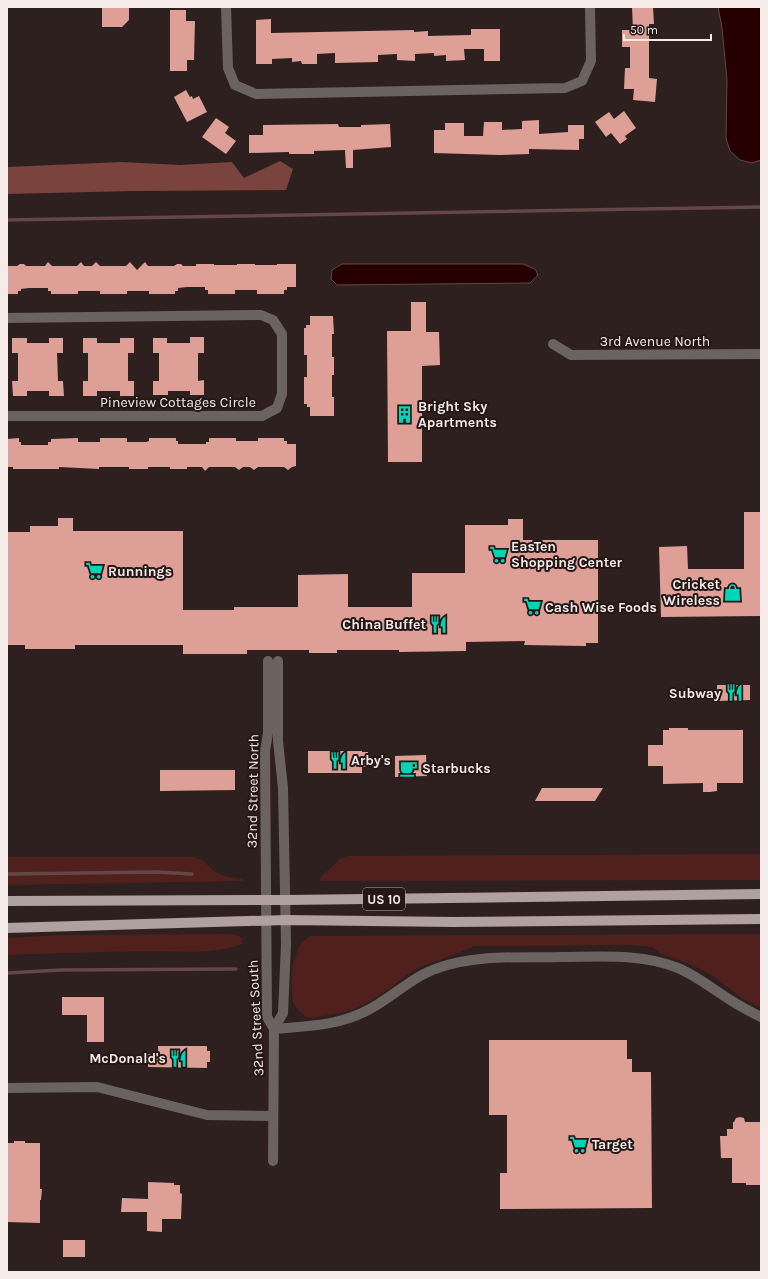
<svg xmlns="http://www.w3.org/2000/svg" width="768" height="1279" viewBox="0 0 768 1279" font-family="Karla,sans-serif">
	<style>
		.green { fill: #50211c }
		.forest { fill: #7a433d }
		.water { fill: #260000; stroke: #644746 }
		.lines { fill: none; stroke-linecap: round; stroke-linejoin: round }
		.stream { stroke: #644746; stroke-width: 3.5 }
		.building { fill: #de9f97 }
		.minor { stroke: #6a6362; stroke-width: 10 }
		.primary { stroke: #b0a19f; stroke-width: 10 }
		.labels { text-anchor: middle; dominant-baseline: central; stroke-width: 4; stroke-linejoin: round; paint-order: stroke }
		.shield { fill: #241715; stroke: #b6acaa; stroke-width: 1 }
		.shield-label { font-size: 13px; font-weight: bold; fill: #f5ecea }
		.street-label { font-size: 14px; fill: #f5ecea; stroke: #241715 }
		.poi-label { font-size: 14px; font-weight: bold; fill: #f5ecea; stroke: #241715; text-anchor: start }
	</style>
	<rect width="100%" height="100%" fill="#2e201f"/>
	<!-- green -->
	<path class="green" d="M761 854V880L320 881 321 877 340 859 349 856Z
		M7 857H193C206 859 207 867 217 873 224 877 235 878 243 879V881L7 885Z
		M224 934 237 935 243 939 241 941 242 944C212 955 177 951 145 951 99 952 53 953 7 955V938L63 935Z
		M761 934V1008L742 998 710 974 690 964 660 953 652 947 632 945 474 946 456 954 427 964 412 971 383 993 359 1007 345 1012 313 1018 305 1016 299 1011 293 1002 292 993V967L298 949 303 941 311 936Z"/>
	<!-- forest -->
	<path class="forest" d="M280 161 293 169 286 190 133 191 7 194V167L122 162 180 165 232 162 244 178Z"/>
	<!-- water -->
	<path class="water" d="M718 7H761V160L752 163 740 160 730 151 726 138 727 80 722 28Z
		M342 264H523L535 269 538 275 530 283 337 285 331 279 332 270Z"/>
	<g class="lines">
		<!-- stream -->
		<path class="stream" d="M7 220 761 207
			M7 874 156 872 192 874
			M7 973 61 970 236 969"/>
	</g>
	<!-- building -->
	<path class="building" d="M102 7H129V20L122 27H102Z
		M632 7H653L654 24H649V78L657 79 655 102 633 100 634 89H624L625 68H630V47H622V30H633Z
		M170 10H186V21H195L194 60H187V71H170Z
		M271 19V33L414 30V32L428 31V36L471 35V29H500V61H484V49H464L465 60 446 61V55L434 56V53L415 54V61L397 60V54L378 55V62L335 63V53L317 54V64H302L301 61 292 62V58L272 59V64H256V20Z
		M186 90 190 97 192 96 193 99 199 96 207 112 187 122 174 97Z
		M624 111 636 128 625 136 627 139 620 144 611 133 606 137 595 122 609 112 614 119Z
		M216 118 229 127 225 133 236 141 226 154 202 137Z
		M539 120V134L568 132V125H584V139H579V150L529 149V154L499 155 434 153V130H445V123H464V136H483L484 122H502V130L522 129V121Z
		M338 124 339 127H361V125L390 124 391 147 353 150V168H346L345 150 314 151V154H289V152L249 153V135H263V125Z
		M48 262 52 266H77L81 262 84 266H92L96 262 100 266H126L130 262 137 270 145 262 148 266H174L177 264H181L183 266H196V264H214V265H237V264H255V265H277V264H296V287H287V290H284V294H257V290H235V294H208V290H205V287H187L178 288V291H175V294H149V291H127V294H100V291H78V294H51V291H48V288H29L21 289V291H18V294H7V266H17L20 264H24L26 266H45Z
		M411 302H426V332H439L440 365 422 366V462H388L387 331H411Z
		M310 316H333L334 334H332V357H334V375H332V397H334V416H310V407H307V404H304V377H307V355H304V328H306V325H310Z
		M190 337H204V353H198V381L204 380V395H190V391H168V395H153V381H159V353H153V338H167V343H190Z
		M12 338H27V343H49V338H63V353H57L58 381H63L64 396H49V391H27V396H13L12 381H18V353H12Z
		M83 338H97V343H120V338H134V353H128V381H134V396H120V391H97V396H83V381H88V353H83Z
		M19 438V442H21V445H48V442H51V439L78 438V442H100V438H127V442H146L149 441V438H176V441H178V444H206V442H209V438H236V441H258V438H284V441H287V444H296V466L292 467 288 470 284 467H258L254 470 250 467H243L239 470 235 467H209L205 471 202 467H187V469H170V467H148V469H129V467H99V469L59 467V469H13V467H7V439Z
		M744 512H761V616L661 617 659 547 687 546 688 569H744Z
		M58 518H73V531H183V610H234V607H298V575L348 574V607H412V573H465V525H508V519H523V540H598V643H586V646L524 645 525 641 466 642V651L399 652V650H337V653H309V650H247V654H183V645H75V649H25V645H7V532H30V526H58Z
		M717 685H750V700L717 701Z
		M669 728H688V730H743V783H717V791L710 792H703V783L663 784V766H648V745H663V730H669Z
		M308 751H362V752H368V767H362V773H308Z
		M426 755 427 776 395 777V756Z
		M160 770H235V790L160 791Z
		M542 788H603L595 801H535Z
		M62 997H104V1042H87V1015H62Z
		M489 1040H627V1059H632V1072H651L652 1208 500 1209V1173H507V1115H489Z
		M158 1046H207V1051H210V1062H207V1068L148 1067V1054H158Z
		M740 1117 744 1118 745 1122H761V1185H746V1183H732V1158H721L720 1136H727V1129H733V1122H734L736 1118Z
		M14 1141H25V1143H40V1189H42L41 1200H40V1223L7 1222V1143H14Z
		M148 1182 174 1183V1185H180V1193L182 1194 181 1219H162V1232L147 1231V1212H121L122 1198 148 1199Z
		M63 1240H85V1257H63Z"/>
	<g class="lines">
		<!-- minor -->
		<path class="minor" d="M226 7 228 68 235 85 256 94 565 88 582 81 591 61 590 7
			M7 318 261 315 273 320 282 334V394L277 408 262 416H7
			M553 344 571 355 761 354
			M268 661V733L265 751 267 1017 274 1029 273 1161
			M274 1029C306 1026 339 1026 368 1010 392 998 411 977 438 968 477 954 520 958 561 957 599 957 641 953 678 968 697 976 714 990 732 1001 741 1007 751 1012 761 1017
			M274 1029 283 1013 286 944 283 788 278 741V661
			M7 1088 97 1087 207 1115 273 1116"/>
		<!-- primary -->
		<path class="primary" d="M7 901 286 900 761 894
			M7 928 286 920 454 922 761 919"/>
	</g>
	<!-- icons -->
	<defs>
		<symbol id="building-bare" viewBox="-9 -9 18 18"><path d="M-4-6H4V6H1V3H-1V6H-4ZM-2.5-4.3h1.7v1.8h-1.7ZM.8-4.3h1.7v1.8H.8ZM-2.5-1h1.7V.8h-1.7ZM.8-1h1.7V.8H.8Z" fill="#02d5b6" stroke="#241715" stroke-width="2.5" paint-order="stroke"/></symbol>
		<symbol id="supermarket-bare" viewBox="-9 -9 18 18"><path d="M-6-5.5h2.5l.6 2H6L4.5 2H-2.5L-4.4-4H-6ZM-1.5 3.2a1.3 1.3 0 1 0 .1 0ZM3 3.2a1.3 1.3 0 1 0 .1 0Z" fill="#02d5b6" stroke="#241715" stroke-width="2.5" paint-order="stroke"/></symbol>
		<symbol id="shop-bare" viewBox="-9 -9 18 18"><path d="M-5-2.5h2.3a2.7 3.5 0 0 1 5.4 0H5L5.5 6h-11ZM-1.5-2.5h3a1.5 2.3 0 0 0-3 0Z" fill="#02d5b6" stroke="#241715" stroke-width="2.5" paint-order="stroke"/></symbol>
		<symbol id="restaurant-bare" viewBox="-9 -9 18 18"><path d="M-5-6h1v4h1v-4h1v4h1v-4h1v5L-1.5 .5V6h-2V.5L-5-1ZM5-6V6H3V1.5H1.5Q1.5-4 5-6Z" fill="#02d5b6" stroke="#241715" stroke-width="2.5" paint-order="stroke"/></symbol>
		<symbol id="cafe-bare" viewBox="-9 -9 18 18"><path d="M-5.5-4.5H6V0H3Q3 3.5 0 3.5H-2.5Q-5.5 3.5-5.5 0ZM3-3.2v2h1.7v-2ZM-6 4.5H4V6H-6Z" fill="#02d5b6" stroke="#241715" stroke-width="2.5" paint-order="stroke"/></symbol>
	</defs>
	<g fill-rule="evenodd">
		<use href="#building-bare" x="392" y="402" width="25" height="25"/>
		<use href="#supermarket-bare" x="486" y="542" width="25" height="25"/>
		<use href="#supermarket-bare" x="82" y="558" width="25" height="25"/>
		<use href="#shop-bare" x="720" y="580" width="25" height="25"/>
		<use href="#supermarket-bare" x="520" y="594" width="25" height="25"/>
		<use href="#restaurant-bare" x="426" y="612" width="25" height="25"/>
		<use href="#restaurant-bare" x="722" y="680" width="25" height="25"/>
		<use href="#restaurant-bare" x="326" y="748" width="25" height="25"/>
		<use href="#cafe-bare" x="396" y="756" width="25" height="25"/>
		<use href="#restaurant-bare" x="166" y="1046" width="25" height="25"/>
		<use href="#supermarket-bare" x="566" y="1132" width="25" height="25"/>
	</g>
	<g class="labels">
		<!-- shield labels -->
		<rect class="shield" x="363" y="888" width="42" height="22" rx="3"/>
		<g class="shield-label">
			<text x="384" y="899">US 10</text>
		</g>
		<!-- street labels -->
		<g class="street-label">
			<text x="655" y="341">3rd Avenue North</text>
			<text x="178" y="402">Pineview Cottages Circle</text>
			<text transform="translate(253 791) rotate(-89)">32nd Street North</text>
			<text transform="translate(256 1018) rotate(-93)">32nd Street South</text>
		</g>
		<!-- poi labels -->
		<g class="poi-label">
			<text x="418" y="406">Bright Sky<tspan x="418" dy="16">Apartments</tspan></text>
			<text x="511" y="546">EasTen<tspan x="511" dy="16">Shopping Center</tspan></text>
			<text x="108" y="571">Runnings</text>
			<text x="720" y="584" text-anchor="end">Cricket<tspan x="720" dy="16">Wireless</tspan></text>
			<text x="545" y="607">Cash Wise Foods</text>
			<text x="426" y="624" text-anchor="end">China Buffet</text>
			<text x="721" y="693" text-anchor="end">Subway</text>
			<text x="351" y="760">Arby's</text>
			<text x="422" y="768">Starbucks</text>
			<text x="166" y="1058" text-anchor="end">McDonald's</text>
			<text x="592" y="1144">Target</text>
		</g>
	</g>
	<!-- border -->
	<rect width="768" height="1279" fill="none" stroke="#f5ecea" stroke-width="16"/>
	<!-- scale -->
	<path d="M624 34v6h87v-6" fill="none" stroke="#f5ecea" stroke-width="2"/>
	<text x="630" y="34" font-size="12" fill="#f5ecea" stroke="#241715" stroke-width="3" paint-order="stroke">50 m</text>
</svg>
